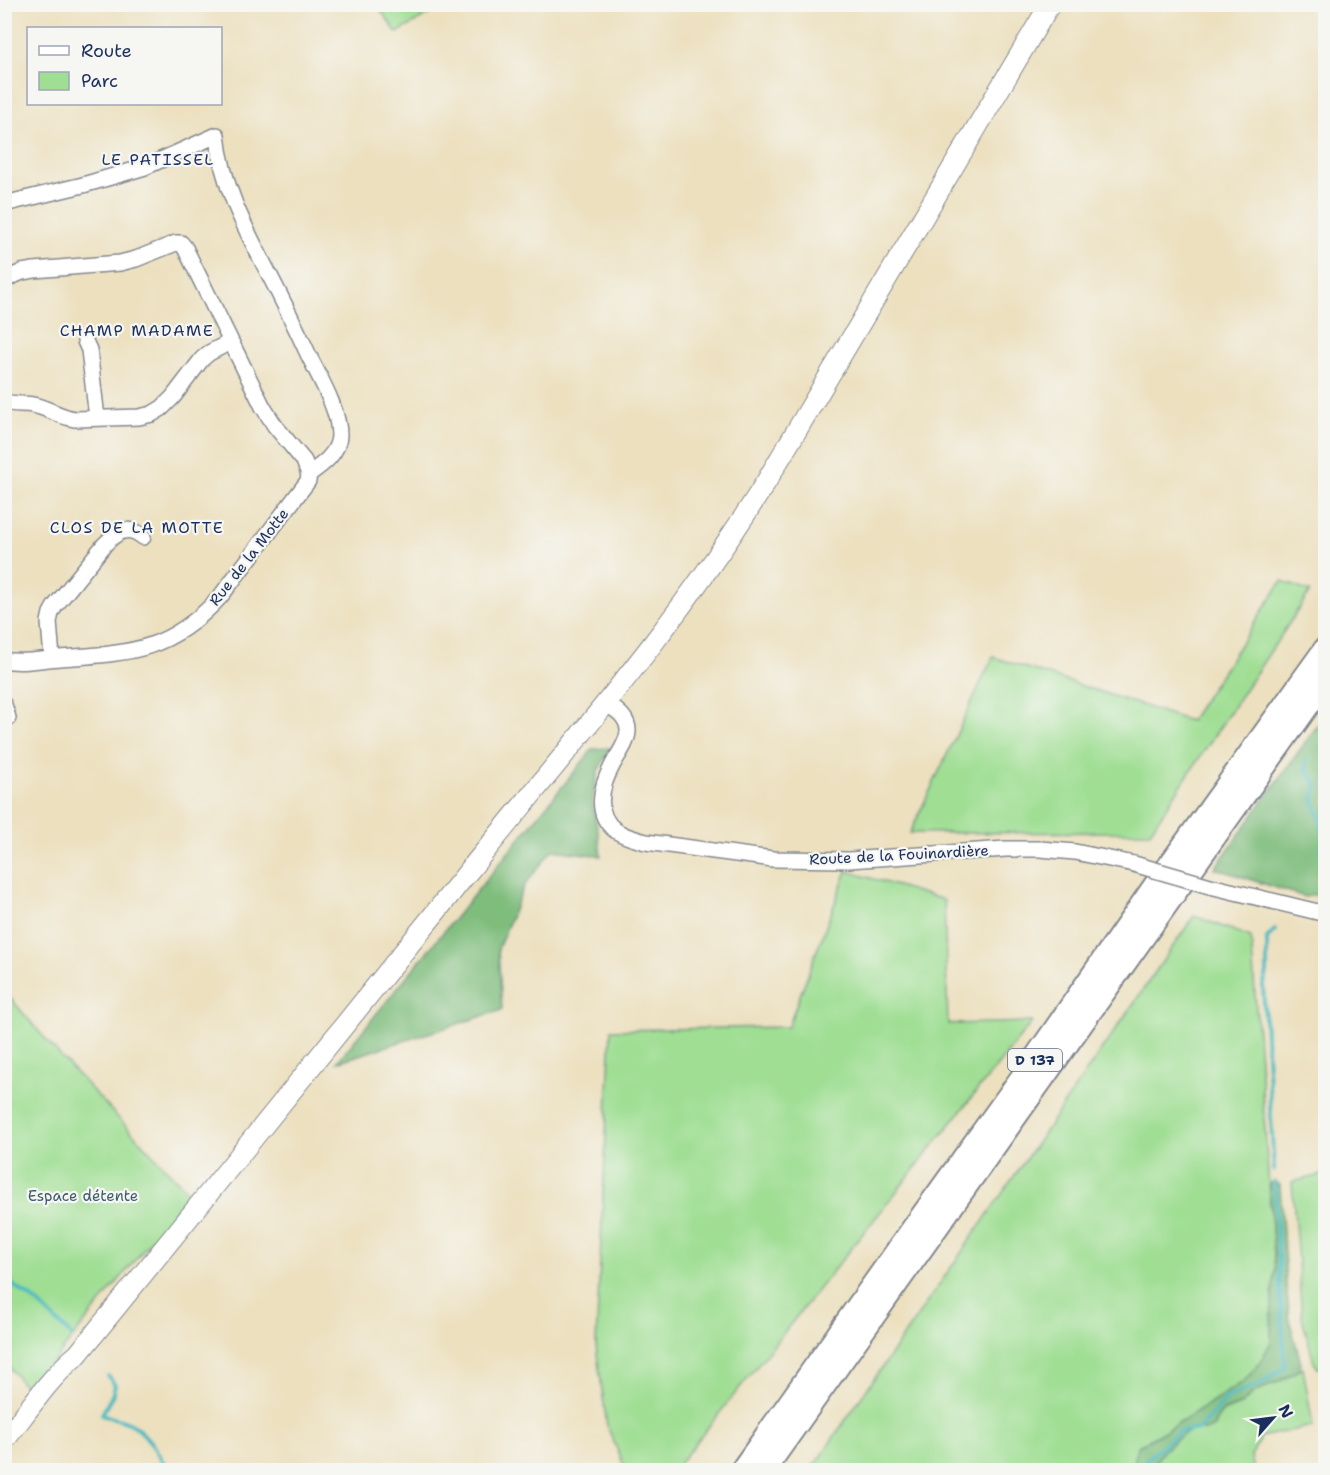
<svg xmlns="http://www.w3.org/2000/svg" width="1330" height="1475" viewBox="0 0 1330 1475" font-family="'Shantell Sans',sans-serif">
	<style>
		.green { fill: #9fde93; stroke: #5d8678; stroke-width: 1.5 }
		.forest { fill: #7fbd7d; stroke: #4d766e; stroke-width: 1.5 }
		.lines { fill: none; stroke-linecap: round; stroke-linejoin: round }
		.stream { stroke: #4ab9c1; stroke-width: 4 }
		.minor-casing { stroke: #84888e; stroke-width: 18 }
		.major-casing { stroke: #84888e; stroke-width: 22 }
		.highway-casing { stroke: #84888e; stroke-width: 26 }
		.minor { stroke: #fff; stroke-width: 15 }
		.major { stroke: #fff; stroke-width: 20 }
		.highway { stroke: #fff; stroke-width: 22 }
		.minor-bridge-casing { stroke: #84888e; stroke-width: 18; stroke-linecap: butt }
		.minor-bridge { stroke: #fff; stroke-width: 15 }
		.labels { text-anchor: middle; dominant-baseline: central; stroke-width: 4.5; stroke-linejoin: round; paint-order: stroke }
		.shield { fill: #f6f6f2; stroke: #5d6b8a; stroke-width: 1.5 }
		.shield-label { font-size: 14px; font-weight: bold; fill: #1b2f5e }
		.street-label { font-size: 15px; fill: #1b2f5e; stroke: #f6f6f2 }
		.park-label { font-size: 15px; fill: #3c5b6b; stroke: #f6f6f2 }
		.neighbourhood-label { font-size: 16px; letter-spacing: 1.5px; fill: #1b2f5e; stroke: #f6f6f2 }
	</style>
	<rect width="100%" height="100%" fill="#f6f6f2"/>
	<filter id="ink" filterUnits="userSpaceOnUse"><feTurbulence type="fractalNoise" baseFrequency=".0167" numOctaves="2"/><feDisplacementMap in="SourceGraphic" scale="12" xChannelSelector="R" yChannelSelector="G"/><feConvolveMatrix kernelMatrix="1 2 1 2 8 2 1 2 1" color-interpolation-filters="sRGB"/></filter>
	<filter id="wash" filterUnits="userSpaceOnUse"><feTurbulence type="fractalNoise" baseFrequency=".008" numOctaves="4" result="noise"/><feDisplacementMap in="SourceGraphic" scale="24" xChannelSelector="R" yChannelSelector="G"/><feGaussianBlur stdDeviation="1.35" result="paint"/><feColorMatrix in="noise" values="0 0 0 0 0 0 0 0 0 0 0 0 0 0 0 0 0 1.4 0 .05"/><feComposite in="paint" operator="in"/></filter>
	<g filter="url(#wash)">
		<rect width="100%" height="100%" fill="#ece0bf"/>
		<!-- green -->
		<path class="green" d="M377 5H445L397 33Z
			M1282 581 1310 592 1150 832 910 833 993 657 1190 721Z
			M847 871 944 900 948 1024 1032 1022 674 1470H626L607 1426 596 1346 611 1030 788 1027Z
			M1194 916 1251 937 1275 1270 1272 1297 1271 1342 1260 1363 1244 1382 1180 1422 1137 1447 1133 1470H811Z
			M5 992 60 1056 189 1193 29 1392 5 1362Z
			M1325 1174 1326 1368H1318L1314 1363 1302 1317 1292 1182Z
			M1303 1368 1313 1426 1261 1437 1251 1456 1254 1470H1153C1155 1454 1181 1432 1197 1429 1200 1429 1204 1430 1207 1430L1222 1412 1242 1404 1254 1392 1278 1382Z"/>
		<!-- forest -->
		<path class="forest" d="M1325 715V893L1305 897 1215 868Z
			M610 748 598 771 592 802 598 831 601 856 552 850 524 886 498 949 502 1010 337 1062 593 749Z
			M1274 1182 1280 1185 1286 1283 1290 1323 1301 1363 1299 1370 1278 1382 1254 1392 1242 1404 1222 1412 1217 1418 1214 1427 1207 1430C1204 1430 1200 1429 1197 1429 1181 1432 1155 1454 1153 1470H1133L1137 1447 1180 1422 1243 1382 1260 1363 1271 1342 1272 1297 1275 1270 1269 1184Z"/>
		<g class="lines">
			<!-- stream -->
			<path class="stream" d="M1307 760 1306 770 1317 784 1313 799 1322 822V830L1326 837
				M1326 843 1321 849 1323 854 1326 855
				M1319 906 1318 901H1326
				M1274 1170 1263 986 1267 973V938L1275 930
				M4 1278 17 1288 36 1301 72 1336
				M108 1376 115 1385 112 1396 102 1414C110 1418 120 1419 129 1423 147 1432 158 1454 168 1470
				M1146 1470V1460L1179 1432 1199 1429 1228 1397 1261 1384 1285 1367 1274 1182"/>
		</g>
	</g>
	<g filter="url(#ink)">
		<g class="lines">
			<defs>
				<path id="minor" d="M4 204 83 185 145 167 217 135C222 186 246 230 270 276 284 303 297 330 310 358 321 380 339 411 339 435 339 453 322 465 309 474
					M4 280 22 272 34 270 120 263 136 259 176 243H181L185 248 263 407 275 426 304 461 309 474
					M85 341 89 350 97 418
					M4 402C14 405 24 403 33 405 48 408 60 417 75 419L139 417 152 414 162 408 173 397 202 359 209 353 230 342
					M52 658 49 622 51 613 55 606 105 544C117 532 128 524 143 537
					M4 660C23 664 42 659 60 658 131 653 169 652 220 597L308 481 309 474
					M606 703C616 710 629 718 628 732 627 744 617 756 612 766 601 786 594 814 615 830 624 837 636 839 646 842L773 859 849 860 1006 849H1040L1075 852 1134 864
					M4 705 8 718
					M1210 886 1326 914"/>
				<path id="major" d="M4 1441C28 1411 49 1378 78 1354 209 1194 338 1033 468 872 571 745 679 622 766 482L1050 4"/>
				<path id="highway" d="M742 1470 914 1227 1020 1080 1156 884 1326 648
					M764 1470 1326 680"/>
			</defs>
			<!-- minor casing -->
			<use href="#minor" class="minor-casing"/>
			<!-- major casing -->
			<use href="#major" class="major-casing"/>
			<!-- highway casing -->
			<use href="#highway" class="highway-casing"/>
			<!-- minor -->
			<use href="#minor" class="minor"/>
			<!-- major -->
			<use href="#major" class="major"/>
			<!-- highway -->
			<use href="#highway" class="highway"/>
			<defs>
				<path id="minor-bridge" d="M1134 864 1210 886"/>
			</defs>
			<!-- minor-bridge casing -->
			<use href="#minor-bridge" class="minor-bridge-casing"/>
			<!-- minor-bridge -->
			<use href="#minor-bridge" class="minor-bridge"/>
		</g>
	</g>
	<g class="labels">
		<!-- shield labels -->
		<rect class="shield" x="1008" y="1049" width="54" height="22" rx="4.5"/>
		<g class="shield-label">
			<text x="1035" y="1060">D 137</text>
		</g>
		<!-- street labels -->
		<g class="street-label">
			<text transform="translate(249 557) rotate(-52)">Rue de la Motte</text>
			<text transform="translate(899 855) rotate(-3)">Route de la Fouinardière</text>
		</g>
		<!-- park labels -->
		<g class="park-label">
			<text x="83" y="1196">Espace détente</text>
		</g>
		<!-- neighbourhood labels -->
		<g class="neighbourhood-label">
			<text x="158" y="159">LE PATISSEL</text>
			<text x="137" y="330">CHAMP MADAME</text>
			<text x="137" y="527">CLOS DE LA MOTTE</text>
		</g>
	</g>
	<!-- margin -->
	<rect width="1330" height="1475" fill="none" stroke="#f6f6f2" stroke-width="24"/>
	<!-- legend -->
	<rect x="27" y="27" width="195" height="78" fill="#f6f6f2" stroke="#9ea6b7" stroke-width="1.5"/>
	<rect x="39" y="46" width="30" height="9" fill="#ffffff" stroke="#9ea6b7" stroke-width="1.5"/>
	<text x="81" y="57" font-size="18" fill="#1b2f5e">Route</text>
	<rect x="39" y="72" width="30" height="18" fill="#9fde93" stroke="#9ea6b7" stroke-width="1.5"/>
	<text x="81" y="87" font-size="18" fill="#1b2f5e">Parc</text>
	<!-- north arrow -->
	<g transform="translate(1273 1418) rotate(62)" stroke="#f6f6f2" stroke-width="4.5" paint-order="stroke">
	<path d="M0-4.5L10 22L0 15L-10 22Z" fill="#1b2f5e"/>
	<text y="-9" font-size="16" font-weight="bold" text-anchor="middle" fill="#1b2f5e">N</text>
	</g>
</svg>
